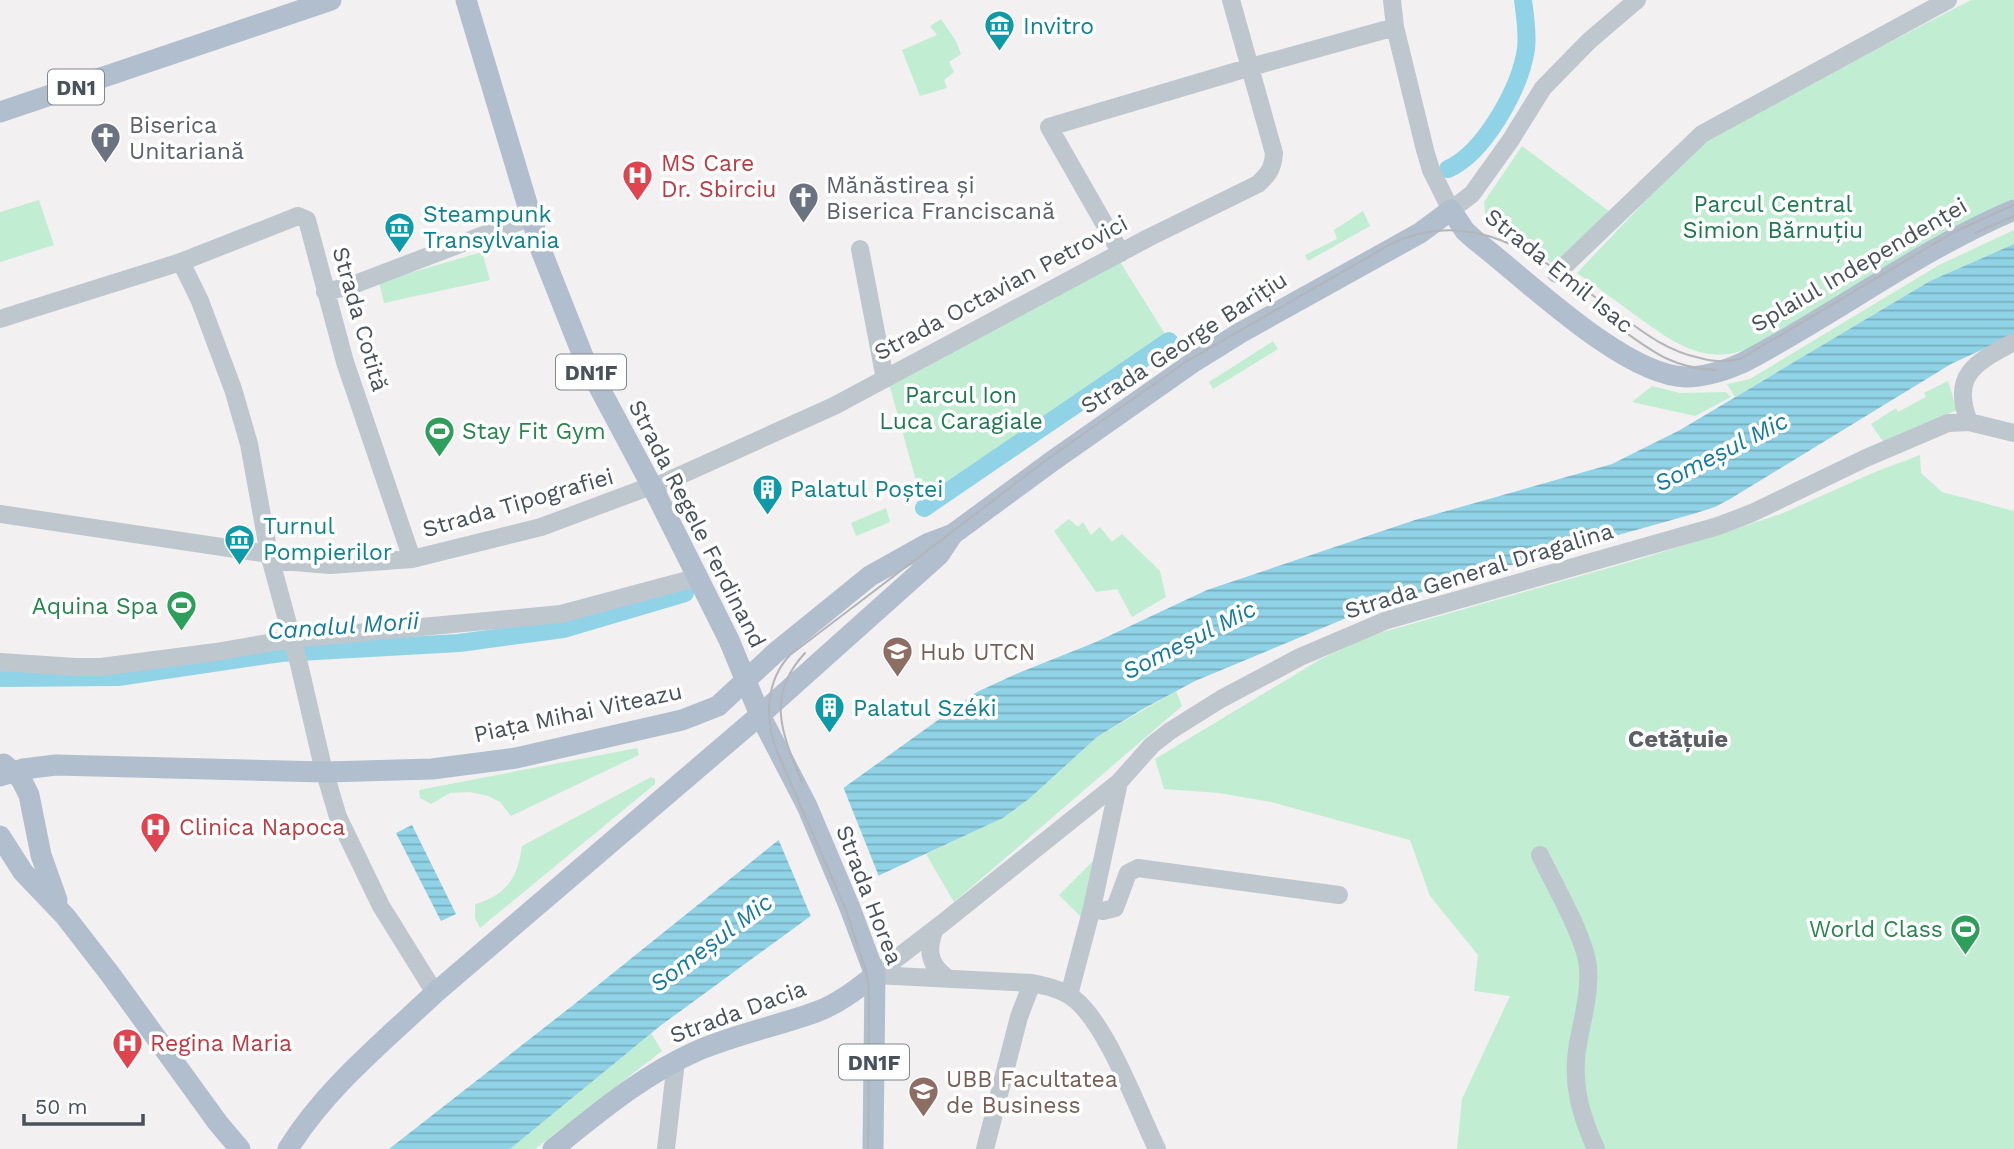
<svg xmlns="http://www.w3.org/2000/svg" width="2014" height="1149" viewBox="0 0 2014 1149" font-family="'Work Sans',sans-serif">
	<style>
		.green { fill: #c1edd3 }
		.water { fill: url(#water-rules) }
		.pier { fill: #f2f0f0 }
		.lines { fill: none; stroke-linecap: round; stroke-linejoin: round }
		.canal { stroke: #90d3e7; stroke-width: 18 }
		.minor { stroke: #bec6ce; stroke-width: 18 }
		.major { stroke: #b1becd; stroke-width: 21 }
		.tram { stroke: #b2b5b9; stroke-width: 2 }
		.labels { text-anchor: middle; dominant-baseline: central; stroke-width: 7; stroke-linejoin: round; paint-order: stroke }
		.shield { fill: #fff; stroke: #7f868d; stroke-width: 2 }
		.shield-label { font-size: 21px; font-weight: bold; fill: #48525c }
		.culture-label { font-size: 23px; fill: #0d838f; stroke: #fff; text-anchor: start }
		.worship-label { font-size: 23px; fill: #5b616d; stroke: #fff; text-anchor: start }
		.health-label { font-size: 23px; fill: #be3a42; stroke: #fff; text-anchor: start }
		.park-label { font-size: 23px; fill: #1c7a4e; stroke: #fff }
		.street-label { font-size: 23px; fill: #48525c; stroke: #fff }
		.leisure-label { font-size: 23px; fill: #27864d; stroke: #fff; text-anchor: end }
		.education-label { font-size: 23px; fill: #785e54; stroke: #fff; text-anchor: start }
		.water-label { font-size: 24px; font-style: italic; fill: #147b9c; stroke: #fff }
		.neighbourhood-label { font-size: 24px; font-weight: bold; fill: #5c6064; stroke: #fff }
	</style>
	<defs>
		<pattern id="water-rules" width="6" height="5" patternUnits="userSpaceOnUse" patternTransform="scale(1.75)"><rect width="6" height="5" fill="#90d3e7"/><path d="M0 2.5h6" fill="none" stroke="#78aebe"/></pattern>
	</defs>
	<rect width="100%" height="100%" fill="#f2f0f0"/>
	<!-- green -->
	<path class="green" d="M1971 0H2014V201L1966 221 1750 348C1703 367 1672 341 1635 315 1616 301 1597 287 1577 273L1705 138Z
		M941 19 956 41 961 54 949 62 954 72 944 80 947 88 920 96 902 50 937 35 930 26Z
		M1522 146 1614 215 1559 268 1488 219 1485 212 1484 202Z
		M39 200 54 245 0 262V212Z
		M1363 211 1370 226 1308 261 1305 255 1337 239 1334 230Z
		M2014 230V244L1930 281 1735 397 1727 384 1750 379 1939 265Z
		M482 252 490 280 384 303 379 282Z
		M1117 257 1170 342 925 503 915 477 888 380Z
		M1273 341 1278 349 1213 389 1209 382Z
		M1948 381 1957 410 1884 443 1871 424 1896 408 1898 412 1926 397 1924 393Z
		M1652 386 1680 393 1726 392 1731 397 1695 416 1632 402Z
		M1920 455 1921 473 1942 492 2014 511V1149H1457L1462 1099 1510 996 1474 991 1478 955 1430 896 1410 840 1271 802 1219 793 1164 789 1155 759 1321 659 1369 636 1640 559 1726 532 1781 514 1875 472Z
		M886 508 890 522 856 536 851 523Z
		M1069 519 1078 527 1083 522 1091 535 1100 527 1112 542 1122 534 1160 571 1166 597 1132 617 1117 589 1096 592 1054 531Z
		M1176 691 1182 706 954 902 926 854 1003 818 1030 798 1097 737Z
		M637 748 639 755 511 816 500 802 488 796 470 792 450 793 431 804 420 798 419 790Z
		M651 777 655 779V784L480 928 475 918V904C507 895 518 877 522 846Z
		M1099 855 1083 919 1059 895Z
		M651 1033 662 1051 535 1149H510Z"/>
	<!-- water -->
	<path class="water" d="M2014 244V335L1951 364 1730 499 1715 507 1693 514 1483 573 1368 609 1195 681 1141 710 1097 737 1030 798 1003 818 882 874 812 915 660 1026 510 1149H389L572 1006 842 789 977 692 1016 674 1096 642 1207 590 1415 520 1612 464 1680 430 1930 281Z
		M412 825 456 914 441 921 396 833Z"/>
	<!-- pier -->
	<path class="pier" d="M842 784 880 879 812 919 777 836Z"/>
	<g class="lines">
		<!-- canal -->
		<path class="canal" d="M1448 169C1484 153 1520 89 1526 49 1528 33 1525 16 1523 0
			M924 508 1169 341
			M0 678 118 677 281 653 459 643 563 629 685 593"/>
		<!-- minor -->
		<path class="minor" d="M1392 0 1395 27 1425 150 1431 170 1451 210 1472 194 1510 141 1543 88 1589 41 1637 0
			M860 249 885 379
			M1121 253 1049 127 1251 67 1395 27
			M181 262 200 301 233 389 249 444 269 554 299 664 322 763 338 817 381 906 435 993
			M1556 274 1702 134 1948 0
			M325 292 350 286 531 217
			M0 319 181 262 298 216 307 220 345 362 412 559
			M1969 422C1950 374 1977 362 2014 342
			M652 488 834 406 1148 238 1258 184C1269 174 1273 168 1274 153L1231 0
			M0 514 269 554
			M270 560 330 565 412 559 541 527 651 486
			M0 662 76 667H101L216 652 292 639 561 614 699 577
			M1540 855C1553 883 1587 940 1588 969 1590 996 1581 1023 1577 1050 1572 1086 1581 1116 1596 1149
			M1092 908 1103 911 1115 908 1128 873 1138 868 1339 895
			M935 929C926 950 929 966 949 979
			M875 975 944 922 1119 782 1152 745 1170 731 1221 699 1300 657 1387 620 1718 526 1752 513 1866 458 1948 423 1969 422 2014 433
			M875 975 1032 983C1046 986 1061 989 1073 998 1106 1022 1138 1110 1157 1149
			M1069 995 1092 908 1119 782
			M666 1149 676 1061
			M985 1149 1019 1017 1032 983"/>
		<!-- major -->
		<path class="major" d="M466 0 541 250 585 361 655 492 729 640 760 715 807 806 850 908 875 975 873 1149
			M0 112 331 0
			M4 764 21 779 29 795 41 855 57 900
			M0 776 23 769 56 765 326 772 432 769 516 758 682 720 718 706 775 653 870 576 929 543 953 534 1051 462 1195 361 1240 333 1420 233 1451 210 1465 231 1475 240C1525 278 1623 375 1685 377 1705 377 1724 371 1742 363 1835 315 1917 251 2014 210
			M0 836 23 872 65 916 110 974 218 1123 240 1149
			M288 1149C326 1088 383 1042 435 993L760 715 939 555 953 534
			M553 1149C599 1112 644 1074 699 1050 737 1034 777 1026 816 1012 838 1004 857 989 875 975"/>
		<!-- tram -->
		<path class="tram" d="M1975 233 2014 216
			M1621 329C1653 352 1673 368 1715 370
			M802 782C782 734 765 696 805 653
			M868 1149 869 996 867 975 846 910 777 751C764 719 766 680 790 655L1049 458 1187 361 1391 244C1478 202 1549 264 1617 313 1644 333 1667 351 1700 358 1715 362 1728 363 1742 358L1954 232 2014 205"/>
	</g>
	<!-- icons -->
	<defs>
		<symbol id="museum-pin" viewBox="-11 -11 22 30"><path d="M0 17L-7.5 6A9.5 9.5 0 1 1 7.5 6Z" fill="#0f9aa8" stroke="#fff"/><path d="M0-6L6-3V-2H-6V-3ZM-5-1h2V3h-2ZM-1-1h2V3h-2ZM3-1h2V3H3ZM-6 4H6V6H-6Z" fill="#fff"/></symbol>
		<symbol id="church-pin" viewBox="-11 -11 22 30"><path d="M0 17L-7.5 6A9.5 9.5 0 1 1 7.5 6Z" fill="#6b7280" stroke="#fff"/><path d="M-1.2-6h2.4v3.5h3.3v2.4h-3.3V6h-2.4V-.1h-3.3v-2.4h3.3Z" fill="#fff"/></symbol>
		<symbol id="hospital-pin" viewBox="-11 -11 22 30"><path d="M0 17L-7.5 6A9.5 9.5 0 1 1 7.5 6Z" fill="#e0444e" stroke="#fff"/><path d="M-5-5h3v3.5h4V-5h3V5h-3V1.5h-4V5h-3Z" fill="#fff"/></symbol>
		<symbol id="stadium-pin" viewBox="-11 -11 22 30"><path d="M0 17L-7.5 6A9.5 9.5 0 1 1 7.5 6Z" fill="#2e9e5b" stroke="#fff"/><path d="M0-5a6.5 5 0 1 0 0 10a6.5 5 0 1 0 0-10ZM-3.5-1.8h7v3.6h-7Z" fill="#fff"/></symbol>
		<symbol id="building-pin" viewBox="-11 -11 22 30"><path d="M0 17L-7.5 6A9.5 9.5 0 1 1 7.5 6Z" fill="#0f9aa8" stroke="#fff"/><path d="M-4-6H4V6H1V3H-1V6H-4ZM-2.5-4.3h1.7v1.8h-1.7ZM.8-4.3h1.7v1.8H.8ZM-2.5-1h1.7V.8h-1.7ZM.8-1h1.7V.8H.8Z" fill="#fff"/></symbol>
		<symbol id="university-pin" viewBox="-11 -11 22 30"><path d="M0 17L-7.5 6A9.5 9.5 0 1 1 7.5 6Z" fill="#8d6e63" stroke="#fff"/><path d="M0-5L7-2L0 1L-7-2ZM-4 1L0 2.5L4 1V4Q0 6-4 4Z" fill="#fff"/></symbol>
	</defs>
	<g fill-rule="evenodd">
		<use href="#museum-pin" x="982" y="8" width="35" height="47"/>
		<use href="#church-pin" x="88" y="120" width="35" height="47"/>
		<use href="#hospital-pin" x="620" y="158" width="35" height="47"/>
		<use href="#church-pin" x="786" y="180" width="35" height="47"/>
		<use href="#museum-pin" x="382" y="210" width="35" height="47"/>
		<use href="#stadium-pin" x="422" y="414" width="35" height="47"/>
		<use href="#building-pin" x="750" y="472" width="35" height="47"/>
		<use href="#museum-pin" x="222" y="522" width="35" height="47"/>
		<use href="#stadium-pin" x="164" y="588" width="35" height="47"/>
		<use href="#university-pin" x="880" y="634" width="35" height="47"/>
		<use href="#building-pin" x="812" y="690" width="35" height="47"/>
		<use href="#hospital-pin" x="138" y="810" width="35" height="47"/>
		<use href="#stadium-pin" x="1948" y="912" width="35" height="47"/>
		<use href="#hospital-pin" x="110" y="1026" width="35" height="47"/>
		<use href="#university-pin" x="906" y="1074" width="35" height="47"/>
	</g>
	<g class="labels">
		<!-- shield labels -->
		<g class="shield">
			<rect x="48" y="69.5" width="56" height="35" rx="5"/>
			<rect x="556" y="354.5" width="70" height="35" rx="5"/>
			<rect x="839" y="1044.5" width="70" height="35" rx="5"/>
		</g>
		<g class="shield-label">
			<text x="76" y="87">DN1</text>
			<text x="591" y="372">DN1F</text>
			<text x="874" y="1062">DN1F</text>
		</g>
		<!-- culture labels -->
		<g class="culture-label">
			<text x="1023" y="26">Invitro</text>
			<text x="423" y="214">Steampunk<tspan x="423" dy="26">Transylvania</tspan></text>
			<text x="790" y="489">Palatul Poștei</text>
			<text x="263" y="526">Turnul<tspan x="263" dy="26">Pompierilor</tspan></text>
			<text x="853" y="708">Palatul Széki</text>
		</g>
		<!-- worship labels -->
		<g class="worship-label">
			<text x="129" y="125">Biserica<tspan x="129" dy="26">Unitariană</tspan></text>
			<text x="826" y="185">Mănăstirea și<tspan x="826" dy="26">Biserica Franciscană</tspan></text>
		</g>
		<!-- health labels -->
		<g class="health-label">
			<text x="661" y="163">MS Care<tspan x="661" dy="26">Dr. Sbirciu</tspan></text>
			<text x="179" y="827">Clinica Napoca</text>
			<text x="150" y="1043">Regina Maria</text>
		</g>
		<!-- park labels -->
		<g class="park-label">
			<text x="1773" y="204">Parcul Central<tspan x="1773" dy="26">Simion Bărnuțiu</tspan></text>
			<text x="961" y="395">Parcul Ion<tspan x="961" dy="26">Luca Caragiale</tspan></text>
		</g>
		<!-- street labels -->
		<g class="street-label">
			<text transform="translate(1859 265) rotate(-30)">Splaiul Independenței</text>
			<text transform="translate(1559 271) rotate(39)">Strada Emil Isac</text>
			<text transform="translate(1001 288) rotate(-28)">Strada Octavian Petrovici</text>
			<text transform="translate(360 319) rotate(74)">Strada Cotită</text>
			<text transform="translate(1184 343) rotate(-33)">Strada George Barițiu</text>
			<text transform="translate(518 503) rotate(-16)">Strada Tipografiei</text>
			<text transform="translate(697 524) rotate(63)">Strada Regele Ferdinand</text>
			<text transform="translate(1479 571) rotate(-17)">Strada General Dragalina</text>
			<text transform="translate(578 713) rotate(-12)">Piața Mihai Viteazu</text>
			<text transform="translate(869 895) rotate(69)">Strada Horea</text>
			<text transform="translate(738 1012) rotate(-20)">Strada Dacia</text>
		</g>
		<!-- leisure labels -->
		<g class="leisure-label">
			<text x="462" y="431" text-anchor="start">Stay Fit Gym</text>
			<text x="158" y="606">Aquina Spa</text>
			<text x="1943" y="929">World Class</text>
		</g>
		<!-- education labels -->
		<g class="education-label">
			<text x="920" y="652">Hub UTCN</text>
			<text x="946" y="1079">UBB Facultatea<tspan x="946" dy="26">de Business</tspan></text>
		</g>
		<!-- water labels -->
		<g class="water-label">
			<text transform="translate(1721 452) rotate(-27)">Someșul Mic</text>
			<text transform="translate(343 626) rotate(-4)">Canalul Morii</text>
			<text transform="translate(1189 640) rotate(-27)">Someșul Mic</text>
			<text transform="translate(711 943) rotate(-37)">Someșul Mic</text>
		</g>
		<!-- neighbourhood labels -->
		<g class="neighbourhood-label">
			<text x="1678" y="739">Cetățuie</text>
		</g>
	</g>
	<!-- scale -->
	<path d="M24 1114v10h119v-10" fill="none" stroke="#48525c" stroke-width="3.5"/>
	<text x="35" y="1114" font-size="21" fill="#48525c" stroke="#ffffff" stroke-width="5" paint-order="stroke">50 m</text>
</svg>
